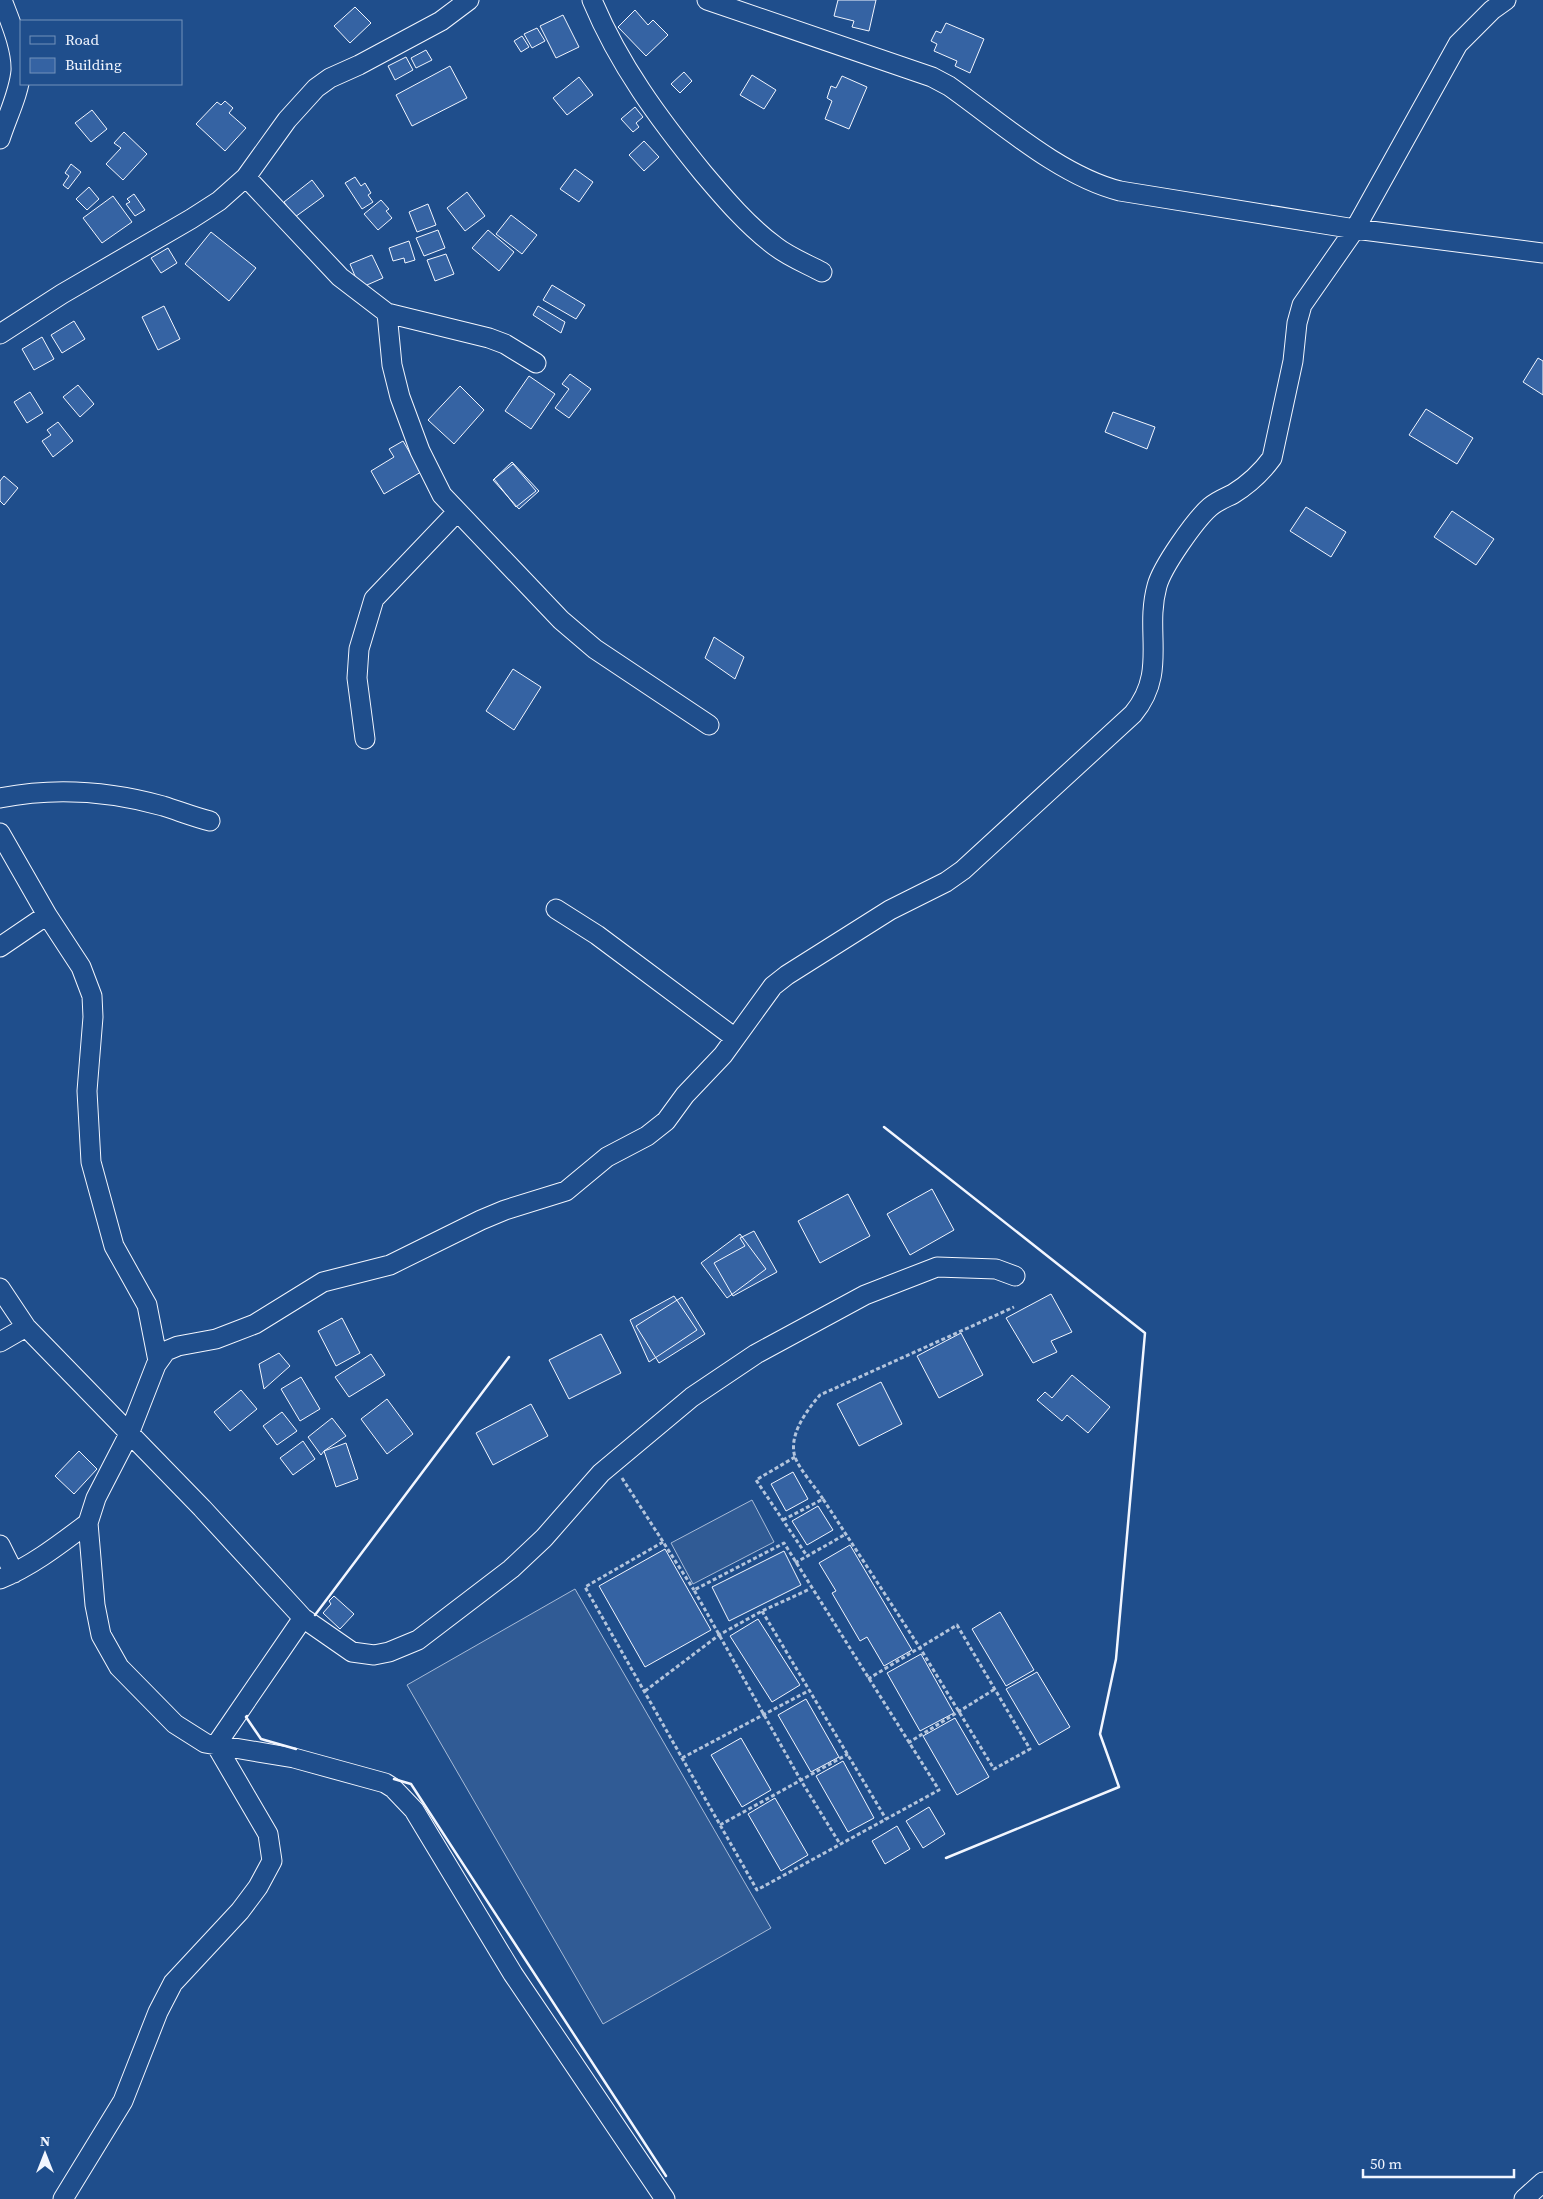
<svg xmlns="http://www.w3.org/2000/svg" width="1543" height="2199" viewBox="0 0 1543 2199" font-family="'Source Serif 4',serif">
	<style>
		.built { fill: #305b95; stroke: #a8bbd7 }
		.building { fill: #3563a3; stroke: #f2f6ff }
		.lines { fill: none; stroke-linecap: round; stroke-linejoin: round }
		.street-casing { stroke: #f2f6ff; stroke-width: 21 }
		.path { stroke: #b3c4dc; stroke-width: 3; stroke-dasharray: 4 2.5; stroke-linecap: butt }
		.street { stroke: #1f4e8c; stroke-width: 19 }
		.wall { stroke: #f2f6ff; stroke-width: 2.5 }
	</style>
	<rect width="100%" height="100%" fill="#1f4e8c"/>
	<!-- built -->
	<path class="built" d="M752 1500 774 1542 693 1584 671 1543Z
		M575 1589 771 1928 603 2024 407 1685Z"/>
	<!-- building -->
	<path class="building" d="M838 0H876L869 31 852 27 854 21 834 16Z
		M355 7 371 23 350 43 334 26Z
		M635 10 648 25 653 20 668 35 646 56 618 27Z
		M563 15 579 47 556 58 540 26Z
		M946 23 984 39 970 73 955 66 957 61 934 51 937 44 931 41 936 31 941 33Z
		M537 28 545 41 532 48 524 34Z
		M522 36 529 47 521 52 514 41Z
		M426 50 432 60 416 68 411 58Z
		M406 57 413 70 395 80 388 66Z
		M450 66 467 98 412 126 396 95Z
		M684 72 692 81 680 93 671 84Z
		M752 75 776 90 764 109 740 95Z
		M842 76 867 87 849 129 825 119 832 101 827 98 831 86 836 88Z
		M579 77 593 95 567 115 553 98Z
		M225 101 233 108 229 113 246 128 225 151 196 124 217 102 221 105Z
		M635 107 643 117 636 123 639 127 633 132 621 119Z
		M92 110 107 129 91 142 75 123Z
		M124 132 147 154 123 180 106 164 121 148 114 143Z
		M644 141 659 157 644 171 629 155Z
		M71 164 81 172 68 189 63 185 69 176 65 173Z
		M575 169 593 182 579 202 560 189Z
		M355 177 361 186 365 183 371 193 368 195 373 202 362 209 345 183Z
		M312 180 324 196 295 217 284 202Z
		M89 187 99 199 87 210 76 199Z
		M467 192 485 216 465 231 447 208Z
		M134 194 145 210 135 216 126 204 130 202 127 199Z
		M113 196 132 222 102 243 83 218Z
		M381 200 389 209 386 211 392 218 378 230 364 214Z
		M428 204 436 225 417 232 409 212Z
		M511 215 537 235 522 254 496 234Z
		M438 230 445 248 424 256 416 238Z
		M488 230 514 252 499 271 472 248Z
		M211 232 256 268 229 301 185 264Z
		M409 241 415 260 405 263 404 258 393 261 389 248Z
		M168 248 177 263 161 273 151 258Z
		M446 254 454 274 435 281 427 260Z
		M372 255 383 278 360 288 350 264Z
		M552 285 585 305 576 319 543 300Z
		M164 306 180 339 158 350 142 317Z
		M538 306 565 322 561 333 533 315Z
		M74 321 85 339 62 353 51 335Z
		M42 337 54 359 34 370 22 349Z
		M1538 358 1543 361V395L1523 382Z
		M570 374 591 389 569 418 555 408 569 389 562 384Z
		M529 376 555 394 531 429 505 411Z
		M78 385 94 404 80 417 63 397Z
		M460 386 484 410 454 444 428 420Z
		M30 392 43 413 27 423 14 402Z
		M1426 409 1473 438 1457 464 1409 435Z
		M1113 412 1155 427 1147 449 1105 432Z
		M58 422 73 441 53 457 42 441 51 435 47 430Z
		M403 441 421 472 384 494 371 471 394 457 389 449Z
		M512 462 539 491 519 509 493 480Z
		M513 464 536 491 516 507 494 479Z
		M4 476 18 488 4 505 0 501V481Z
		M1306 507 1346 532 1331 557 1290 531Z
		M1452 511 1494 539 1476 565 1434 537Z
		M714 637 744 657 735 679 705 658Z
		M513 669 541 687 514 730 486 711Z
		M932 1189 954 1230 910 1255 887 1214Z
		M848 1194 870 1236 820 1263 798 1221Z
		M754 1231 777 1272 733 1296 714 1263 745 1246 740 1238Z
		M740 1234 766 1269 727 1298 701 1263Z
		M1051 1294 1072 1332 1051 1341 1057 1352 1033 1363 1006 1318Z
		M674 1296 697 1330 649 1362 630 1320Z
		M682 1297 705 1334 659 1363 636 1326Z
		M342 1318 360 1353 336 1366 318 1331Z
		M961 1333 983 1375 939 1398 917 1356Z
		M601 1334 621 1373 569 1399 549 1360Z
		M279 1353 290 1366 264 1389 259 1364Z
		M371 1354 385 1375 349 1397 335 1377Z
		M1072 1375 1110 1407 1088 1433 1067 1415 1062 1421 1037 1400 1045 1392 1052 1398Z
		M301 1377 320 1409 300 1421 281 1389Z
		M881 1382 902 1424 859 1446 837 1404Z
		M241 1390 257 1409 230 1431 214 1412Z
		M387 1399 413 1434 387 1454 361 1419Z
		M531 1404 548 1436 493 1465 476 1433Z
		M282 1412 297 1431 277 1445 263 1426Z
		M332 1418 346 1436 324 1451 321 1455 308 1437Z
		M303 1441 315 1459 293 1475 280 1458Z
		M346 1443 358 1479 336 1487 324 1451Z
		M79 1451 97 1469 74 1494 55 1476Z
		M793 1472 808 1499 786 1511 771 1484Z
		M818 1506 833 1530 807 1545 792 1521Z
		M850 1545 912 1650 884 1666 867 1637 860 1641 832 1593 836 1591 819 1563Z
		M665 1549 711 1630 645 1667 599 1586Z
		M784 1551 801 1585 729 1621 712 1587Z
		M334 1596 354 1614 340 1629 323 1613 331 1604 329 1601Z
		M1000 1612 1034 1670 1006 1686 972 1629Z
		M758 1619 800 1685 772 1702 730 1636Z
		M921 1654 954 1713 920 1731 887 1673Z
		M1037 1672 1070 1727 1039 1745 1006 1689Z
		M806 1699 839 1757 811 1772 778 1715Z
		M955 1718 989 1777 957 1795 923 1736Z
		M741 1738 771 1790 742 1807 711 1755Z
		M843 1761 874 1818 848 1832 816 1776Z
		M775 1798 808 1855 781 1871 748 1814Z
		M929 1807 945 1834 923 1848 906 1821Z
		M897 1826 910 1849 885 1864 872 1841Z"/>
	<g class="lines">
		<defs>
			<path id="street" d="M592 0C619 65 659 119 703 173 725 199 748 226 775 246 789 257 807 264 822 272
				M707 0 932 77 949 86C1000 122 1060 176 1120 191L1355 229 1543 253
				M0 139C7 117 19 94 21 71 22 48 10 21 2 0
				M246 177 340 277 387 313 489 338 505 344 536 363
				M387 313 392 365 400 397 420 451 442 495 561 620 595 649 709 725
				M0 334 62 294 191 219 219 201 246 177 287 120 316 88 330 78 359 65 441 21 469 0
				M365 739 357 678 359 649 374 599 457 512
				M0 798C55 787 109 791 163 806 179 811 194 817 210 821
				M0 833 47 915 81 967 92 996 93 1017 87 1091 91 1162 114 1246 147 1305 158 1361
				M556 909 597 935 735 1038
				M0 947 47 915
				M0 1288 26 1327 202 1508 303 1618 352 1652 374 1655 389 1652 418 1640 511 1569 544 1538 601 1473 692 1397 756 1354 865 1295 937 1267 996 1269 1015 1276
				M0 1342 26 1327
				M0 1545 14 1573
				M0 1579C32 1566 60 1544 88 1523
				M63 2199 123 2101 158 2012 173 1983 240 1911 258 1887 272 1861 268 1834 216 1745 303 1618
				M665 2199 513 1974 414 1810 393 1788 385 1783 294 1758 205 1743 175 1724 119 1667 101 1635 95 1605 88 1523 96 1498 129 1434 156 1365 166 1351 178 1346 216 1339 255 1324 323 1282 390 1265 481 1220 505 1210 566 1191 607 1157 647 1136 666 1121 685 1095 723 1055 773 986 787 975 890 910 946 882 963 870 1133 714C1168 672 1144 633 1157 586 1162 567 1195 520 1210 507 1217 501 1225 498 1233 494 1249 484 1261 473 1272 458L1293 361 1297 323 1302 305 1355 229 1458 44 1492 10 1506 0
				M1524 2199 1543 2182"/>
		</defs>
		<!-- street casing -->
		<use href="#street" class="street-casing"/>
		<!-- path -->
		<path class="path" d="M795 1457 756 1480 807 1556
			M622 1478 694 1590
			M823 1499C816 1488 799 1469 795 1457 788 1435 807 1410 820 1395L1014 1307
			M783 1520 823 1499 920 1648 994 1769 1030 1749 957 1625 868 1679
			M663 1542 585 1587 757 1890 939 1790 784 1543 694 1590 800 1779 840 1844
			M795 1563 846 1534
			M762 1611 886 1819
			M645 1691 719 1635 762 1611 810 1589
			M908 1743 995 1689
			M682 1758 810 1690
			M720 1825 848 1754"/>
		<!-- street -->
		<use href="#street" class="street"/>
		<!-- wall -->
		<path class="wall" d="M884 1127 1145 1333 1116 1659 1100 1734 1119 1787 946 1858
			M315 1615 509 1357
			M247 1716 246 1717 261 1739 296 1749
			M394 1779 411 1784 666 2176"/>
	</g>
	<!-- legend -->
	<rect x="20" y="20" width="162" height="65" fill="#1f4e8c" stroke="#7391ba"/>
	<rect x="30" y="36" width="25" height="8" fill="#1f4e8c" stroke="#7391ba"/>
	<text x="65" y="45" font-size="15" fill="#f2f6ff">Road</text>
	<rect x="30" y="58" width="25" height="15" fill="#3563a3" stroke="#7391ba"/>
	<text x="65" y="70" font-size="15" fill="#f2f6ff">Building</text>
	<!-- north arrow -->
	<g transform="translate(45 2154)" stroke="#1f4e8c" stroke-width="4" paint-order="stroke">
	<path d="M0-4L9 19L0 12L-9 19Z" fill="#f2f6ff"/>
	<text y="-8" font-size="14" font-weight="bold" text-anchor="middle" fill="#f2f6ff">N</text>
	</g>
	<!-- scale -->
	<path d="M1363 2169v8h151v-8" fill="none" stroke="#f2f6ff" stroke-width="2.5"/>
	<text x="1370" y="2169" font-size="15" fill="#f2f6ff" stroke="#1f4e8c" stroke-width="4" paint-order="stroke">50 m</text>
</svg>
